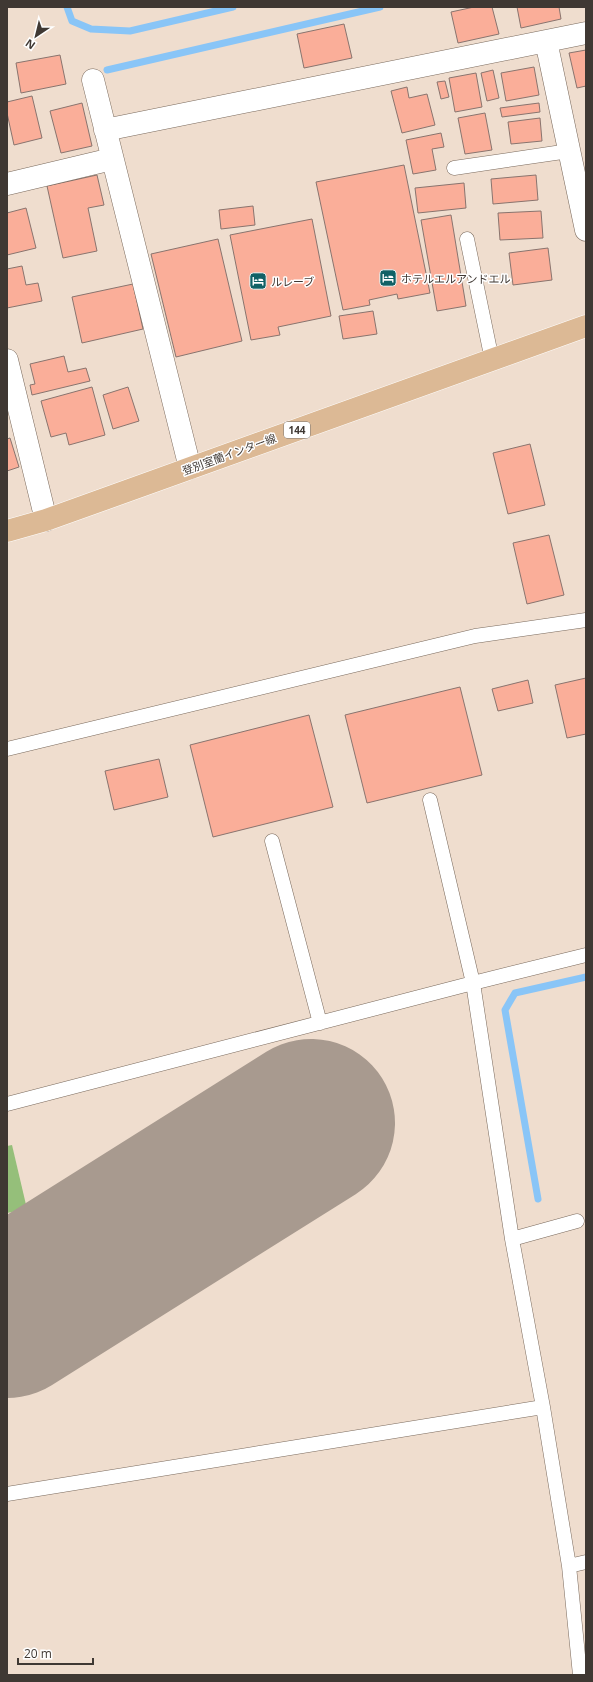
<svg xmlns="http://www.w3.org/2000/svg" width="593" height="1682" viewBox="0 0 593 1682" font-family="'Open Sans','Noto Sans JP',sans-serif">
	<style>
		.green { fill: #95bf7a }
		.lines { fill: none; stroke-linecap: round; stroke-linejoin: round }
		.stream { stroke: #89c5f7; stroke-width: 7 }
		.runway { stroke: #a89a8f; stroke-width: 168 }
		.building { fill: #faae99; stroke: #89746e }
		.service-casing { stroke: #7a6a5d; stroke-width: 15 }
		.minor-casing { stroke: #7a6a5d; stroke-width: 23 }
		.primary-casing { stroke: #fff; stroke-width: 23 }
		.service { stroke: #fff; stroke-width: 14 }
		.minor { stroke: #fff; stroke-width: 22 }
		.primary { stroke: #dcb995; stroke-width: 22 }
		.labels { text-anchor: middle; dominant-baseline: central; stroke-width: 3; stroke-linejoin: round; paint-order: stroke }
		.shield { fill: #fff; stroke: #797470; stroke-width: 1 }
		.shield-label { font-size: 10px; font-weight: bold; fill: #3f3833 }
		.poi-label { font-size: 11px; fill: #3f3833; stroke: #fff; text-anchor: start }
		.street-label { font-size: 11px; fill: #3f3833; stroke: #fff }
	</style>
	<rect width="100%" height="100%" fill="#efddce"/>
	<!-- green -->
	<path class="green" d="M12 1145 27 1209 7 1213V1146Z"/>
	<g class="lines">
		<!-- stream -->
		<path class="stream" d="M67 7 72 21 91 29 130 31 233 7
			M107 70 380 7
			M538 1199 505 1010 515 993 586 977"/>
		<!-- runway -->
		<path class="runway" d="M7 1314 311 1123"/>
	</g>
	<!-- building -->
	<path class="building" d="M474 7H492L499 34 458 43 451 12Z
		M517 7H559L561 19 521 28Z
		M344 24 352 58 304 68 297 34Z
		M586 50V86L577 88 569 53Z
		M60 55 66 84 21 93 16 63Z
		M534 67 539 95 506 101 501 73Z
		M493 70 499 98 487 101 481 73Z
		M476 73 482 107 455 112 449 78Z
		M445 81 449 97 441 99 437 82Z
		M407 87 409 98 427 94 435 125 402 133 391 91Z
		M32 96 42 138 14 145 7 113V102Z
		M82 103 92 146 61 153 50 111Z
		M539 103 540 112 502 117 500 108Z
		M485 113 492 150 465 154 458 118Z
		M540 118 542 141 511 144 508 122Z
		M441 133 444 147 432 149 436 170 413 174 406 140Z
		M404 165 430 293 398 299 397 294 369 300 370 305 343 310 316 182Z
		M97 175 104 205 88 208 97 251 63 258 47 186Z
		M536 175 538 200 493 204 491 179Z
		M464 183 466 208 418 213 415 188Z
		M253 206 255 225 221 229 219 210Z
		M26 208 36 248 7 255V213Z
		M541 211 543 238 500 240 498 213Z
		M451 215 466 306 437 311 421 220Z
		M312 219 331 316 278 327 280 335 251 340 230 235Z
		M218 239 242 341 176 357 151 254Z
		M548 248 552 280 513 285 509 253Z
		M22 266 26 285 38 283 42 301 7 308V269Z
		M133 284 143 329 82 343 72 297Z
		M373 311 377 334 343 339 339 316Z
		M64 356 68 372 86 368 90 381 32 395 30 385 35 384 30 364Z
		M92 387 105 435 69 445 66 433 51 437 41 401Z
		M128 387 139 421 113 429 103 395Z
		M10 438 19 467 7 471V439Z
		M530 444 545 505 508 514 493 453Z
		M549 535 564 595 527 604 513 543Z
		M586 678V734L567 738 555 685Z
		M528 680 533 703 498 711 492 689Z
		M460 687 482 775 367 803 345 715Z
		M309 715 333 807 213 837 190 745Z
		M159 759 168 797 114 810 105 771Z"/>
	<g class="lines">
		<defs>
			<path id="service" d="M454 168 569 151
				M467 239 492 360
				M7 749 475 636 586 620
				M430 800 473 983 512 1239 543 1407 569 1566 580 1675
				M272 841 320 1023
				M7 1104 473 983 586 955
				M512 1239 577 1221
				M7 1494 543 1407
				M569 1566 586 1562"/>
			<path id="minor" d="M546 41 586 230
				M93 80 190 468
				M105 130 586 33
				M7 184 112 159
				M7 360 46 520"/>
			<path id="primary" d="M7 531 46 520 586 326"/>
		</defs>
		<!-- service casing -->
		<use href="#service" class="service-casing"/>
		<!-- minor casing -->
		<use href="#minor" class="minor-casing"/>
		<!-- primary casing -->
		<use href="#primary" class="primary-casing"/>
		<!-- service -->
		<use href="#service" class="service"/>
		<!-- minor -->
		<use href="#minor" class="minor"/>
		<!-- primary -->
		<use href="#primary" class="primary"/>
	</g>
	<!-- icons -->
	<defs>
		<symbol id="hotel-square" viewBox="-11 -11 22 22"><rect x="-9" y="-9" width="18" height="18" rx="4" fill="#106166" stroke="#fff"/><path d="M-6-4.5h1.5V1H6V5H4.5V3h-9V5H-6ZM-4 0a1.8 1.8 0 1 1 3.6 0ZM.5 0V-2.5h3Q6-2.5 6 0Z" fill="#fff"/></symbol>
	</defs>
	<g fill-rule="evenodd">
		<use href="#hotel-square" x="378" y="268" width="20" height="20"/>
		<use href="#hotel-square" x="248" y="271" width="20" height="20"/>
	</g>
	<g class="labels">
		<!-- shield labels -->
		<rect class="shield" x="284" y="422" width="26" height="16" rx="3"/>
		<g class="shield-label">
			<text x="297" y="430">144</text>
		</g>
		<!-- poi labels -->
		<g class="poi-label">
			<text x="401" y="278">ホテルエルアンドエル</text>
			<text x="271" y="281">ルレーブ</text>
		</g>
		<!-- street labels -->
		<g class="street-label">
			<text transform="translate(229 454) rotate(-20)">登別室蘭インター線</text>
		</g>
	</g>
	<!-- border -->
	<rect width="593" height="1682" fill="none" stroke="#3f3833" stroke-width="16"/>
	<!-- north arrow -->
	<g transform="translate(36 36) rotate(215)" stroke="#ffffff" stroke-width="3" paint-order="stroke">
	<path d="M0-3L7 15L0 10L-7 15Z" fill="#3f3833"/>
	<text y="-6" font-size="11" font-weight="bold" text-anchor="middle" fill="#3f3833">N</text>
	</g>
	<!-- scale -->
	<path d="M18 1658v6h75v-6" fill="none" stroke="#3f3833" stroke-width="2"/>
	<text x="24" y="1658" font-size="12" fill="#3f3833" stroke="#ffffff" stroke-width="3" paint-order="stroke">20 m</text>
</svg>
